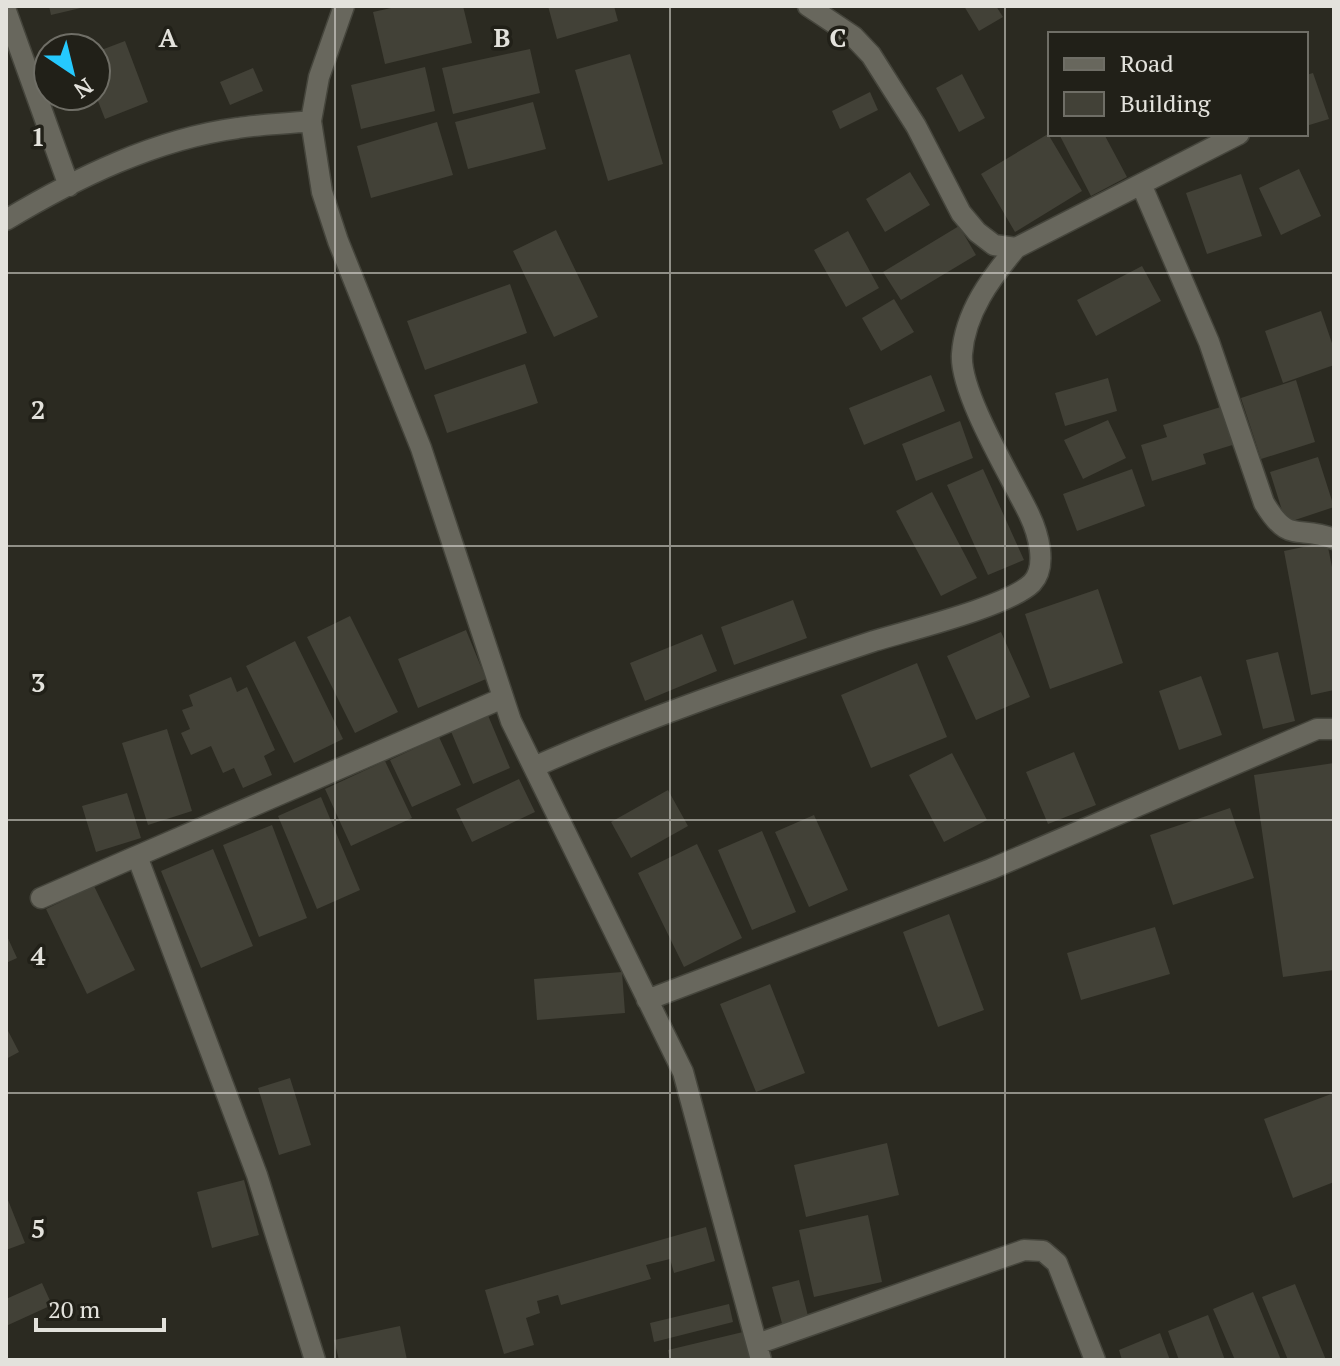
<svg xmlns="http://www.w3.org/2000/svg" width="1340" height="1366" viewBox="0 0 1340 1366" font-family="'PT Serif',serif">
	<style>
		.building { fill: #424137 }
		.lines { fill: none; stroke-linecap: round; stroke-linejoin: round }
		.minor-casing { stroke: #45453c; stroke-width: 23 }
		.minor { stroke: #68675d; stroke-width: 20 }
		.grid { fill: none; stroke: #e3e2dc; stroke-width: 2; stroke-opacity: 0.55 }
		.grid-label { font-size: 26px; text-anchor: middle; font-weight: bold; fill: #e3e2dc; stroke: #212018; stroke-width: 7; stroke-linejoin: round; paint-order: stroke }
	</style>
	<rect width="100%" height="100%" fill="#2b2a21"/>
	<!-- building -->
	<path class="building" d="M49 6H85V7L51 15Z
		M400 6H463L472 43 385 64 373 12Z
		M548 6H614L618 21 557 39Z
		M964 6H996L1003 17 979 31Z
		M125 41 148 102 105 119 96 96V52Z
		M530 49 540 93 453 114 442 68Z
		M630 54 663 164 608 181 575 70Z
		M425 67 435 111 361 129 351 85Z
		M253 68 263 91 230 105 220 82Z
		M1313 73 1329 119 1306 126V75Z
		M962 74 985 118 959 132 936 88Z
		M870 92 878 110 840 129 832 111Z
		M533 102 546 149 468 169 455 122Z
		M437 122 453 175 371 198 357 146Z
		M1048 134 1082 191 1015 232 981 174Z
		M1059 134H1104L1127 177 1091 196Z
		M1299 169 1321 216 1281 235 1259 188Z
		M910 172 930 205 885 232 866 199Z
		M1241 174 1262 236 1207 254 1186 193Z
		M959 226 976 255 901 300 883 272Z
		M556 230 598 317 554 337 513 251Z
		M848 231 879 288 846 307 814 250Z
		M1142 266 1161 301 1096 336 1077 300Z
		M510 284 527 333 425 370 407 321Z
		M894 299 914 332 881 351 862 318Z
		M1321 311 1334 349V365L1283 383 1265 331Z
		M525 364 538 403 447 433 434 395Z
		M931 375 945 411 864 445 849 408Z
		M1108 378 1117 411 1065 426 1055 393Z
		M1296 380 1315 442 1261 459 1241 398Z
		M1227 405 1239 443 1203 454 1206 464 1152 481 1141 445 1167 437 1163 425Z
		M1108 420 1126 458 1083 479 1064 440Z
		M960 421 973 458 916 481 902 444Z
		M1318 457 1334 507 1286 523 1270 472Z
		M983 469 1024 560 988 575 947 485Z
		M1132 469 1145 506 1077 531 1063 494Z
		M932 492 977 578 941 596 896 511Z
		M1327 542 1334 577V690L1311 695 1284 551Z
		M1098 589 1123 663 1050 689 1025 614Z
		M793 600 807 638 734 665 721 627Z
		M350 616 398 712 355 733 307 637Z
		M466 630 486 679 418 708 398 659Z
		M1001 632 1030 697 976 720 947 656Z
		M702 634 717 671 645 701 630 663Z
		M295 641 343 739 294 763 246 666Z
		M1278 652 1295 721 1263 729 1246 660Z
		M917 663 947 737 871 768 841 695Z
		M1201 676 1222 735 1179 750 1159 691Z
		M231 677 237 692 247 687 275 750 264 756 272 775 243 788 234 768 223 773 211 746 191 755 181 733 190 729 182 710 193 706 189 695Z
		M487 713 510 768 473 784 450 729Z
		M167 729 192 811 148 825 122 743Z
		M439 737 461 785 412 807 390 760Z
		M1074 752 1096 805 1048 824 1026 772Z
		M952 753 987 820 944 842 909 775Z
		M385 761 412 818 351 846 325 789Z
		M1334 763V970L1283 977 1254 775Z
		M519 779 535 812 472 842 456 809Z
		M668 790 688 826 631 858 611 822Z
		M127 793 141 838 96 852 82 806Z
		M321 797 360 890 317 909 278 816Z
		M1230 808 1254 878 1173 905 1150 835Z
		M814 815 848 890 809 907 775 832Z
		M272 825 307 918 259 937 223 845Z
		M762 831 796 912 752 930 718 850Z
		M697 844 742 938 684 967 638 873Z
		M213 849 253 946 201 968 161 871Z
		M94 886 135 970 87 994 46 909Z
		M949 914 984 1010 938 1027 903 932Z
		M1155 927 1170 974 1081 1000 1067 953Z
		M6 934 17 958 6 963Z
		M622 972 625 1013 537 1020 534 979Z
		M770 984 805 1073 756 1092 720 1004Z
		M6 1027 19 1052 6 1059Z
		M290 1078 311 1145 279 1155 258 1088Z
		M1334 1093V1182L1293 1198 1264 1119Z
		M887 1143 899 1195 806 1217 794 1165Z
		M244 1180 259 1235 212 1248 197 1192Z
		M6 1195 25 1243 6 1250Z
		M868 1215 882 1282 814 1297 799 1230Z
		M706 1227 715 1261 674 1273 670 1259 646 1265 651 1279 561 1305 558 1295 537 1301 540 1313 526 1318 534 1345 504 1354 485 1290Z
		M799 1280 809 1320 783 1327 772 1287Z
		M42 1283 52 1305 6 1326V1299Z
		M1295 1284 1326 1360H1288L1262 1297Z
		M1253 1292 1281 1360H1235L1213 1309Z
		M729 1304 733 1322 654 1342 650 1323Z
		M1208 1315 1225 1360H1179L1168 1331Z
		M400 1326 407 1360H339L334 1340Z
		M743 1332 750 1360H670L668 1350Z
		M1160 1333 1170 1360H1122L1119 1350Z"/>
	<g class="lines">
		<defs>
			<path id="minor" d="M344 6 319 77 311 121 322 192 338 241 421 448 511 721 683 1072 761 1360
				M808 6 853 36 871 55 916 126 961 213 977 232 994 245 1016 248 1239 134
				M6 11 69 186
				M1141 184 1209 342 1264 503C1290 546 1297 524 1334 539
				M6 220C76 178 156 139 238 128 262 124 287 124 311 121
				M534 767C644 718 760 679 874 641 910 630 1009 606 1032 583 1048 566 1038 533 1029 514 1011 477 959 392 962 354 965 312 991 278 1016 248
				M41 898 137 856
				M647 1000 991 869 1317 729H1334
				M757 1344 1024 1250 1043 1251 1057 1263 1095 1360
				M315 1360 257 1175 137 856 503 698"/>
		</defs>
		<!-- minor casing -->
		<use href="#minor" class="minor-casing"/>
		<!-- minor -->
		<use href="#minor" class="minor"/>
	</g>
	<!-- grid -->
	<path class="grid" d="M335 6V1360M670 6V1360M1005 6V1360M6 273H1334M6 546H1334M6 820H1334M6 1093H1334"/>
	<g class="grid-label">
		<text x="168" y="47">A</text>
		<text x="502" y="47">B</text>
		<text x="838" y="47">C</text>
		<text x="38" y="146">1</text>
		<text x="38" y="419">2</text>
		<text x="38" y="692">3</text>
		<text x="38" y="965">4</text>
		<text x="38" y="1238">5</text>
	</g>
	<!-- border -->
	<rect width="1340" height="1366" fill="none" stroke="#e3e2dc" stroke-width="16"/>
	<!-- legend -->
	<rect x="1048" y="32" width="260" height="104" fill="#212018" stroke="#6f6e66" stroke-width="2"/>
	<rect x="1064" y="58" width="40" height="12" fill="#68675d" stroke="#6f6e66" stroke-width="2"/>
	<text x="1120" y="72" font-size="24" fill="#e3e2dc">Road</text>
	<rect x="1064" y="92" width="40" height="24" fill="#424137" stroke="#6f6e66" stroke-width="2"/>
	<text x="1120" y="112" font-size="24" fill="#e3e2dc">Building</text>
	<!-- north arrow -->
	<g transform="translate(72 72) rotate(145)"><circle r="38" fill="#212018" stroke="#6f6e66" stroke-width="2"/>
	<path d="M0-6L14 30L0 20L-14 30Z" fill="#25c9fe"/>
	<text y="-12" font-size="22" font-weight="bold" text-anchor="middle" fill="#e3e2dc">N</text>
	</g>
	<!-- scale -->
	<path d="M36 1318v12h128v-12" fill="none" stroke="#e3e2dc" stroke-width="4"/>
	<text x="48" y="1318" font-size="24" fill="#e3e2dc" stroke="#212018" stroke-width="6" paint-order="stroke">20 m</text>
</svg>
